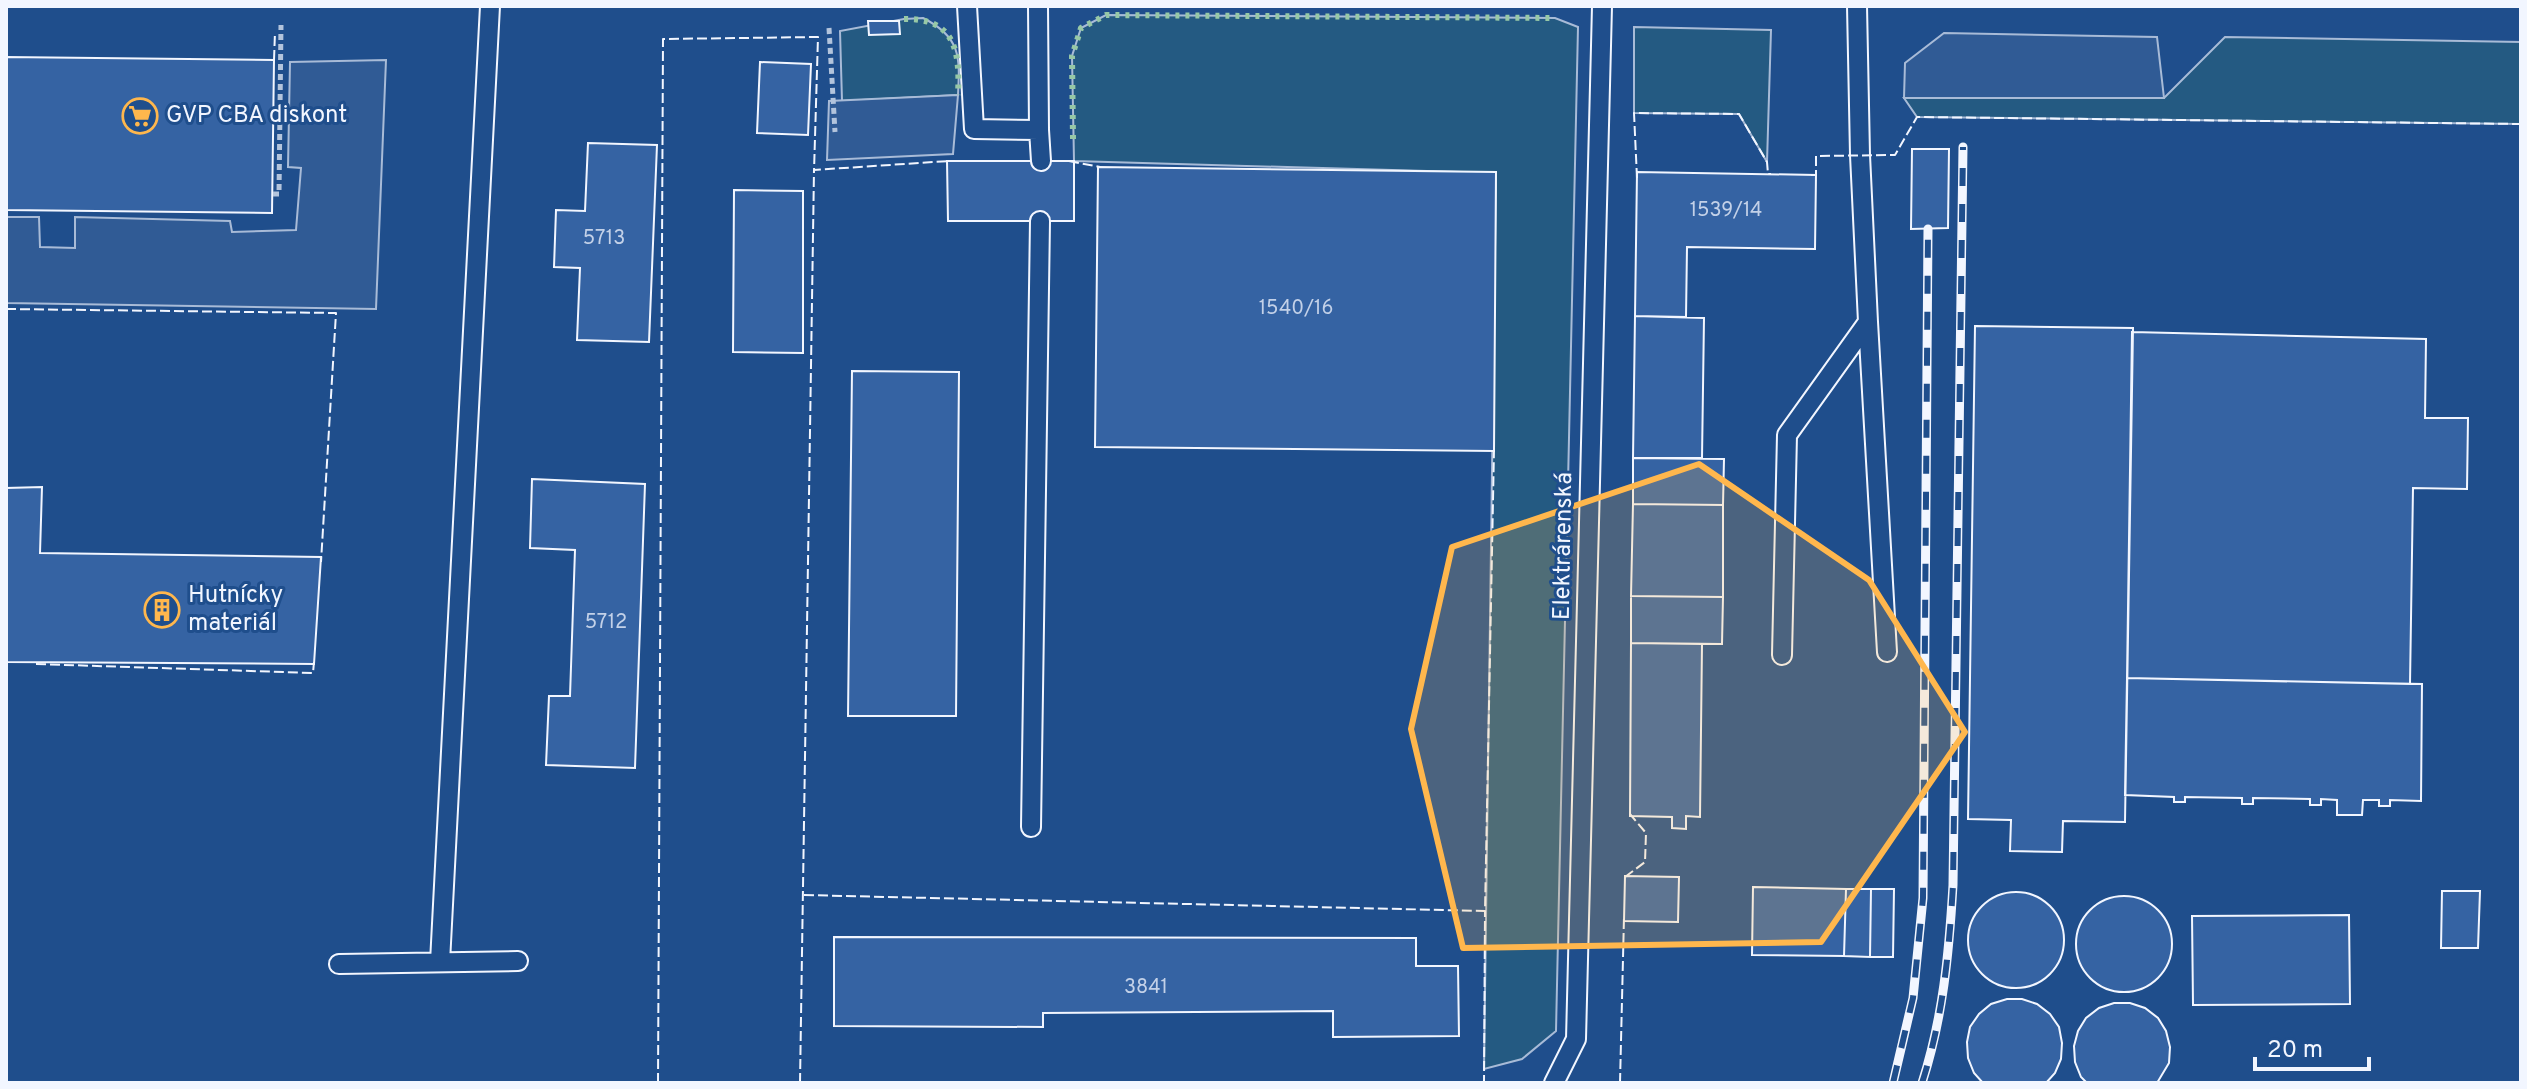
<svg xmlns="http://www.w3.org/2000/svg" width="2527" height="1089" viewBox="0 0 2527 1089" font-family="Overpass,sans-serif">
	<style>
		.green { fill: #245a82; stroke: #a8bbd7; stroke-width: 2 }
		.parking { fill: #305b95; stroke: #a8bbd7; stroke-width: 2 }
		.building { fill: #3563a3; stroke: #f2f6ff; stroke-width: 2 }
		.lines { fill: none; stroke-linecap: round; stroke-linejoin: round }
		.service-casing { stroke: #f2f6ff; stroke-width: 22 }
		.path { stroke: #b3c4dc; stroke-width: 5; stroke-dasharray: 6 4; stroke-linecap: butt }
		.service { stroke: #1f4e8c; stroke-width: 18 }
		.rail-casing { stroke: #f2f6ff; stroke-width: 9 }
		.rail { stroke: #1f4e8c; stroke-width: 6; stroke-dasharray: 18; stroke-linecap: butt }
		.hedge { stroke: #97c8a6; stroke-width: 6; stroke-dasharray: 4 6; stroke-linecap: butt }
		.fence { stroke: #f2f6ff; stroke-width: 2; stroke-dasharray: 10 4; stroke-linecap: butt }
		.marked { fill: #ffb74d; fill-opacity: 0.2; stroke: #ffb74d; stroke-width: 6; stroke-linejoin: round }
		.labels { text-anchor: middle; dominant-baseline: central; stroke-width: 6; stroke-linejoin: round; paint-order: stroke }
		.number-label { font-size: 20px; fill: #c3d1e8 }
		.poi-label { font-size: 24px; fill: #f2f6ff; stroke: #1f4e8c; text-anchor: start }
		.street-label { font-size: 24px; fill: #f2f6ff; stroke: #1f4e8c }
	</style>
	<rect width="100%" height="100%" fill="#1f4e8c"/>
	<!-- green -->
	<path class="green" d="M1106 15 1555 18 1578 27 1556 1031 1522 1059 1484 1069 1496 173 1074 161 1072 56 1081 28Z
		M923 18C961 37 960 57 958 95L842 101 840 31 904 19Z
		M1634 27 1771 30 1767 162 1739 114 1634 113Z
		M2225 37 2521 42V124L1917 117 1904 98H2164Z"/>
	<!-- parking -->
	<path class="parking" d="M1944 33 2157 37 2164 98H1904L1905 63Z
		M386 60 376 309 6 303V217H39L40 247 75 248V217L230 221 232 232 296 230 301 168 288 167 290 62Z
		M958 95 953 154 827 160 829 101Z"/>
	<!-- building -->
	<path class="building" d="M868 21H899L900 34 869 35Z
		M6 57 274 60 272 213 6 210Z
		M760 62 811 64 808 135 757 133Z
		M588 143 657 145 649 342 577 340 580 268 554 267 556 210 585 211Z
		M1912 149H1949L1948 228 1911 229Z
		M947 161H1074V221H948Z
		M1098 167 1496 172 1494 451 1095 447Z
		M1637 172 1816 175 1815 249 1687 247 1686 317 1635 316Z
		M734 190 803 191V353L733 352Z
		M1635 316 1704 318 1702 458H1633Z
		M1975 326 2133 328 2125 822 2063 821 2062 852 2010 851 2011 820 1968 819Z
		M2132 332 2426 339 2425 418H2468L2467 489 2413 488 2410 684 2127 678Z
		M852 371 959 372 956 716H848Z
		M1633 458 1724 459 1723 505 1633 504Z
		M532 479 645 484 635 768 546 765 549 696H570L575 550 530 548Z
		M42 487 40 553 321 557 314 664 6 662V488Z
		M1633 504 1723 505V597L1631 596Z
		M1631 596 1723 597 1722 644 1631 643Z
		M1631 643 1702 644 1700 817 1686 816V829L1672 828V817L1630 816Z
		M2127 678 2422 684 2421 801 2390 800V806H2379V800H2363L2362 815H2337V800L2321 799V805H2310V799L2253 798V804H2242V798L2185 797V802H2174V797L2125 795Z
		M1625 876 1679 877 1678 922 1624 921Z
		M1753 887 1846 889 1844 956 1752 955Z
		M1846 889H1871L1870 957 1844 956Z
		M1871 889H1894L1893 957H1870Z
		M2442 891H2480L2478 948H2441Z
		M1968 940a48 48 0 1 1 96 0a48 48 0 1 1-96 0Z
		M2076 944a48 48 0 1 1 96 0a48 48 0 1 1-96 0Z
		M2349 915 2350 1004 2193 1005 2192 916Z
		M834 937 1416 938V966H1458L1459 1036 1333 1037V1011L1043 1013V1027L834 1026Z
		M2007 999H2022L2037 1004 2050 1014 2059 1027 2062 1043 2061 1059 2055 1073 2046 1083H1983L1974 1073 1968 1058 1967 1042 1970 1027 1979 1014 1991 1004Z
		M2114 1003H2130L2145 1008 2158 1018 2166 1031 2170 1047 2169 1063 2157 1083H2087L2081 1077 2075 1062 2074 1046 2078 1031 2086 1018 2099 1008Z"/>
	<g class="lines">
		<defs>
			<path id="service" d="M967 6 974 129 1039 130 1038 6
				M1857 6 1860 155 1868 322 1887 652
				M1039 130 1041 161
				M1782 655 1787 435 1868 322
				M1031 827 1040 221
				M440 962 490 6
				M339 964 518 961
				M1554 1083 1576 1039 1602 6"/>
		</defs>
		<!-- service casing -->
		<use href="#service" class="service-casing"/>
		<!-- path -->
		<path class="path" d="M829 28 835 132
			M273 194H279L281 25"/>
		<!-- service -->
		<use href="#service" class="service"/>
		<defs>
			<path id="rail" d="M1893 1083 1913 998 1923 898 1928 229
				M1922 1083C1943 1018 1949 953 1953 885L1963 147"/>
		</defs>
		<!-- rail casing -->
		<use href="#rail" class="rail-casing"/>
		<!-- rail -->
		<use href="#rail" class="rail"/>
		<!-- hedge -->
		<path class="hedge" d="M904 19C956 18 960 52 958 95
			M1073 139 1072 56 1081 28 1106 15 1555 18"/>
		<!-- fence -->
		<path class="fence" d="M274 60 275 32
			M1069 161 1100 167
			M1811 175H1816V156L1895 155 1917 117 2521 124
			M1637 178 1634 113 1739 114 1767 162 1768 174H1771
			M6 309 336 313 321 562
			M36 664 313 673 314 662
			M1625 877 1645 862 1646 833 1630 814
			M804 895 1485 911 1494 449
			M1481 911H1485L1484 1083
			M658 1083 663 39 818 37 814 171
			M800 1083 814 170 949 161
			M1620 1083 1624 917"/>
	</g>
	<!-- marked area -->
	<path class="marked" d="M1699 464 1869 580 1965 732 1821 942 1463 948 1411 729 1452 547Z"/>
	<!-- icons -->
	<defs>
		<symbol id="supermarket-ring" viewBox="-11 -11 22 22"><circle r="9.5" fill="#1f4e8c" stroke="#ffb74d" stroke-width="1.5"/><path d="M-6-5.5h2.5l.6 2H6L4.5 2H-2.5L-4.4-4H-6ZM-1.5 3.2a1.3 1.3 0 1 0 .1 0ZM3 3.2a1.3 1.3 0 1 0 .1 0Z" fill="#ffb74d"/></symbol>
		<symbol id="building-ring" viewBox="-11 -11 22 22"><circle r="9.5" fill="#1f4e8c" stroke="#ffb74d" stroke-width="1.5"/><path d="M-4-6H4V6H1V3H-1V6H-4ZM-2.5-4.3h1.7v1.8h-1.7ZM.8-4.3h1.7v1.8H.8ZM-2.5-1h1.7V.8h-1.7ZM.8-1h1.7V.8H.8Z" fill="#ffb74d"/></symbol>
	</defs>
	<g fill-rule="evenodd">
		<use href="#supermarket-ring" x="120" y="96" width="40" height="40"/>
		<use href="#building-ring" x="142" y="590" width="40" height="40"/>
	</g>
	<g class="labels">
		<!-- number labels -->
		<g class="number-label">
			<text x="1726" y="211">1539/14</text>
			<text x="604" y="239">5713</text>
			<text x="1296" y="309">1540/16</text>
			<text x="606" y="623">5712</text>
			<text x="1146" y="988">3841</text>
		</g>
		<!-- poi labels -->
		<g class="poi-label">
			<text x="166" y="116">GVP CBA diskont</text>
			<text x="188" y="596">Hutnícky<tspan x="188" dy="28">materiál</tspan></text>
		</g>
		<!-- street labels -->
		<g class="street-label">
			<text transform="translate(1564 546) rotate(-89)">Elektrárenská</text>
		</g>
	</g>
	<!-- border -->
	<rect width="2527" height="1089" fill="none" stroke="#f2f6ff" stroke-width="16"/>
	<!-- scale -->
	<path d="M2255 1057v12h114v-12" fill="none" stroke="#f2f6ff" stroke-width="4"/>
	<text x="2267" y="1057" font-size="24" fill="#f2f6ff" stroke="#1f4e8c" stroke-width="6" paint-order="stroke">20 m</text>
</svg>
